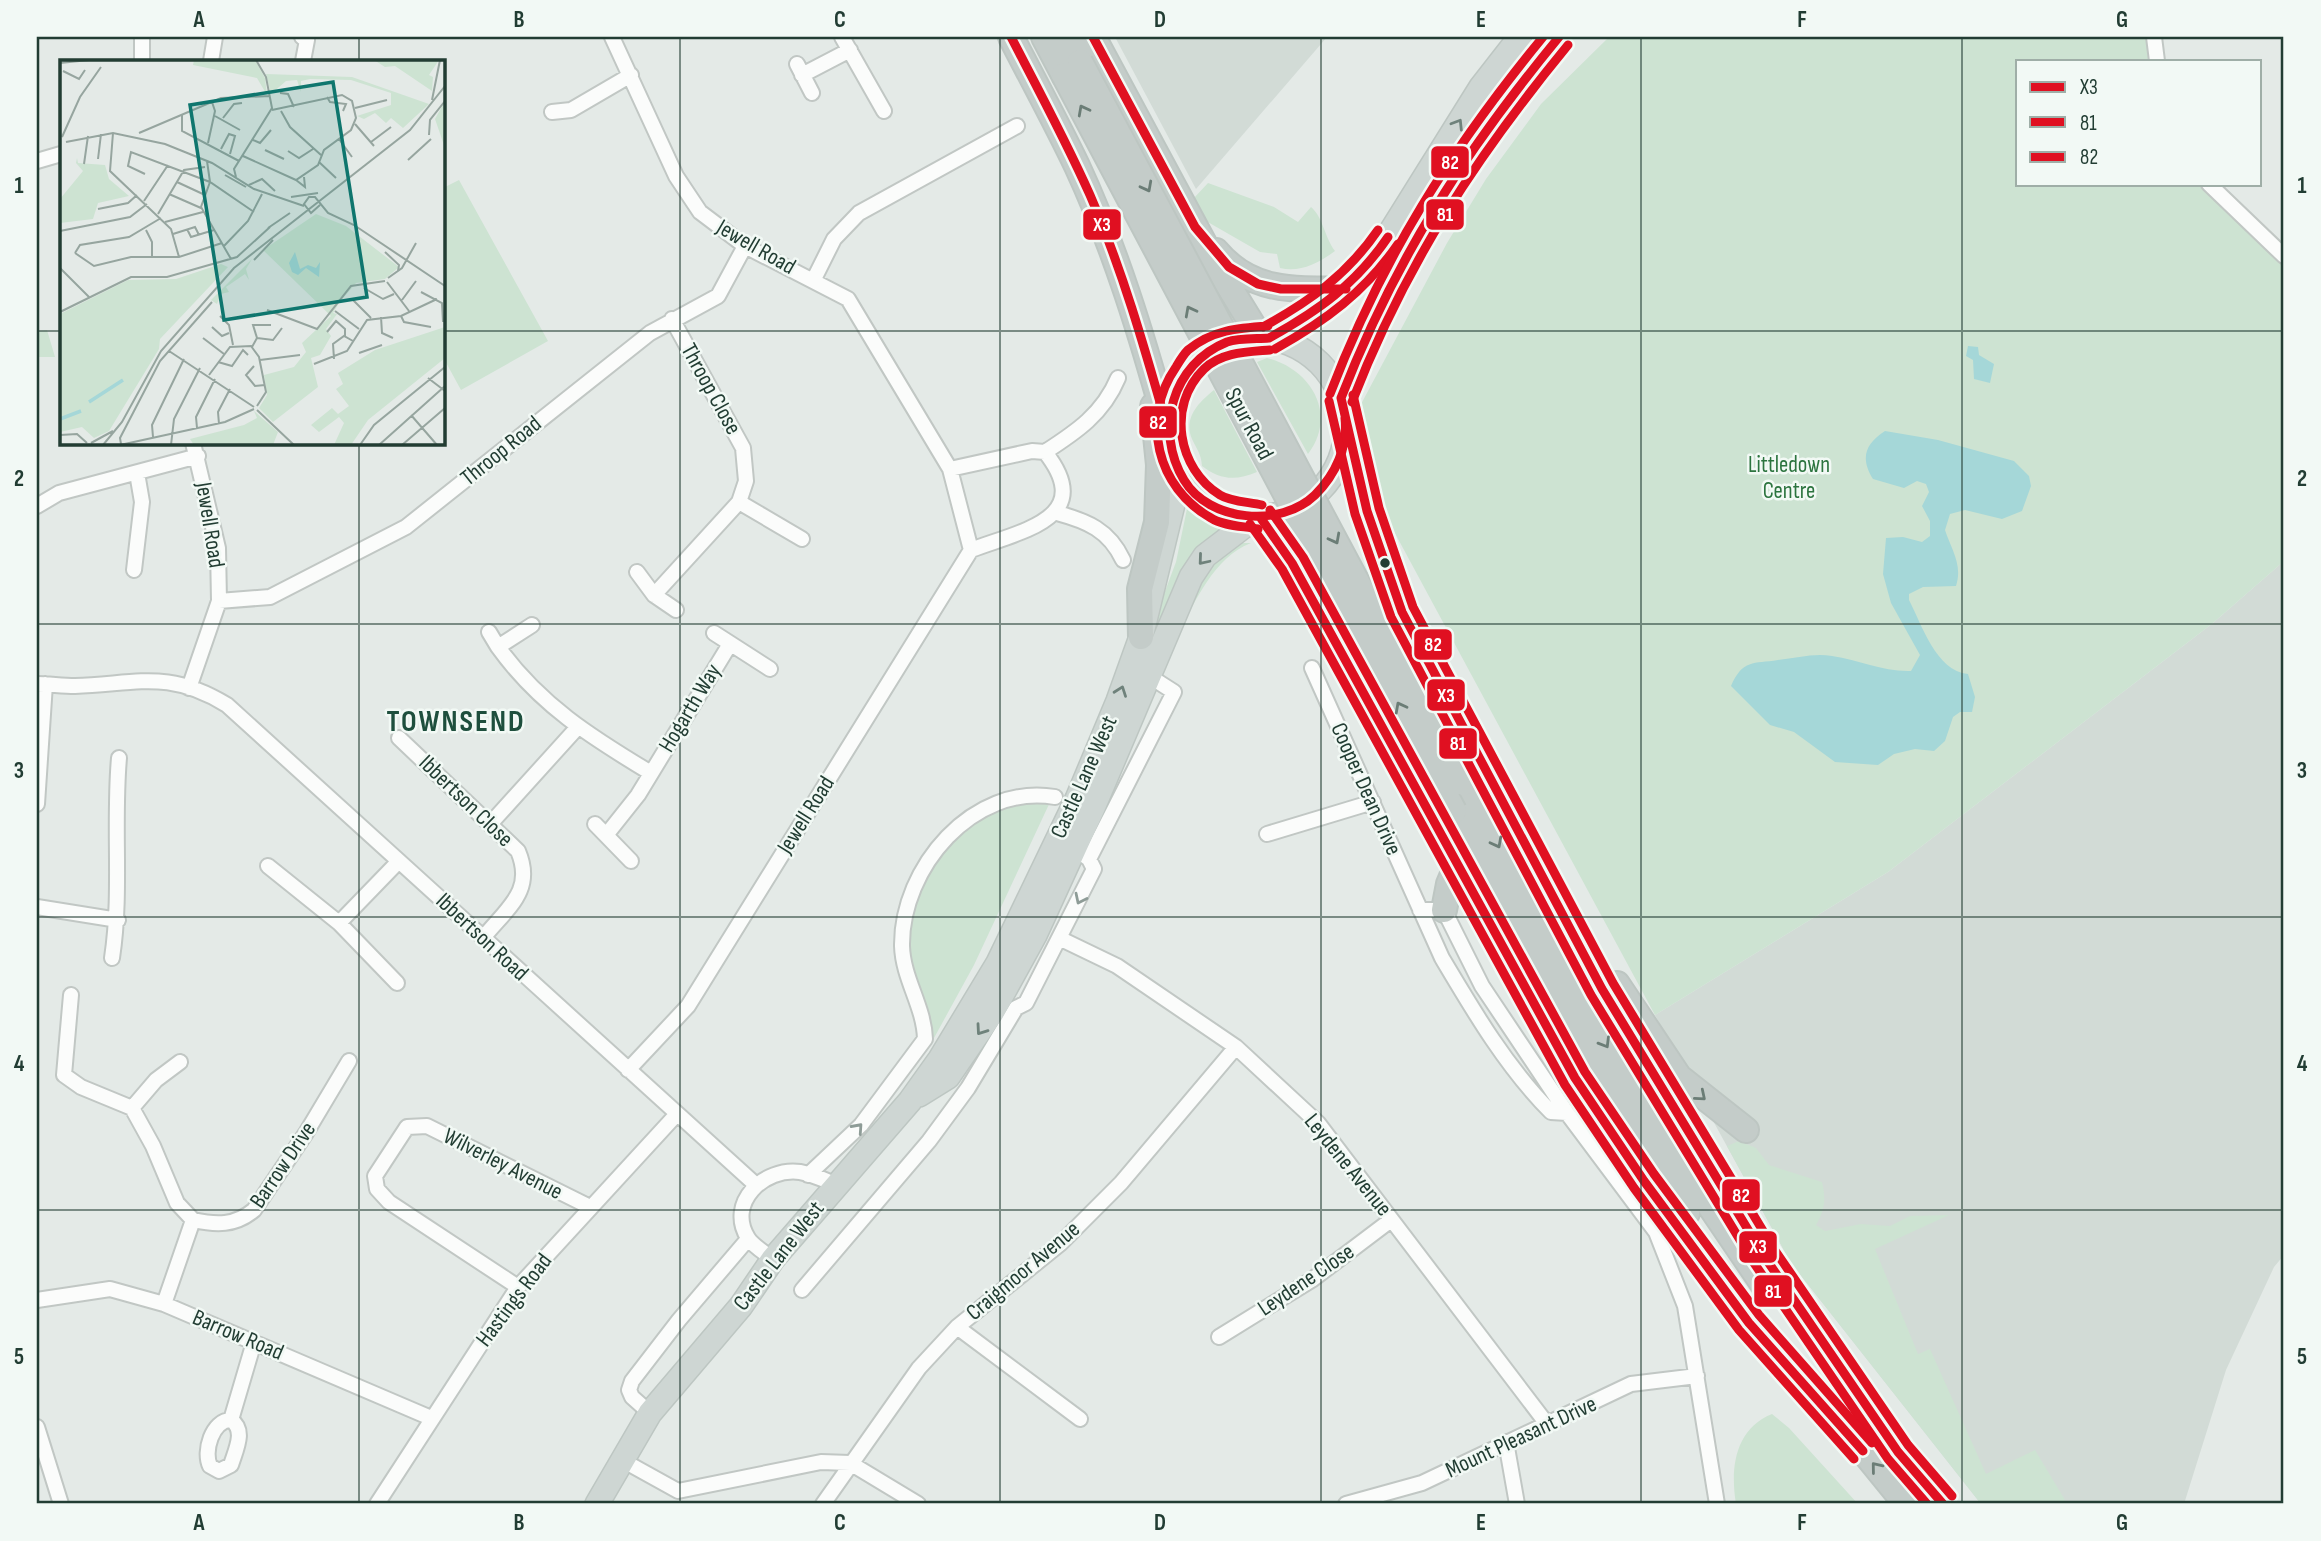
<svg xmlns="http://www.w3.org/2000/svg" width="2321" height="1541" viewBox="0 0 2321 1541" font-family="'Sofia Sans Condensed',sans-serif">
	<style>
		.built { fill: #d2dbd6 }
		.green { fill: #cde3d2 }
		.water { fill: #a5d7d8 }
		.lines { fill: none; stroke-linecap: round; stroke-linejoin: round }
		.minor-casing { stroke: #c1c7c4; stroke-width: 18 }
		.primary-casing { stroke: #bdc6c2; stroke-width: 26 }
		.trunk-casing { stroke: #bdc6c2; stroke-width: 28 }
		.minor { stroke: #fbfcfb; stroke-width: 14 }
		.primary { stroke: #ced6d3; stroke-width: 23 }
		.trunk { stroke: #c4ccc9; stroke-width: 24 }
		.trunk-bridge-casing { stroke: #bdc6c2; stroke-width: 28; stroke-linecap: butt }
		.trunk-bridge { stroke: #c4ccc9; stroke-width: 24 }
		.bus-1-casing { stroke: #f2f9f5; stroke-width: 14 }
		.bus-2-casing { stroke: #f2f9f5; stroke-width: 14 }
		.bus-3-casing { stroke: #f2f9f5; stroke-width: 14 }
		.bus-1 { stroke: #e01021; stroke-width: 9 }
		.bus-2 { stroke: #e01021; stroke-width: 9 }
		.bus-3 { stroke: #e01021; stroke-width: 9 }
		.oneway { stroke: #6b7d76 }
		.oneway2 { stroke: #6f827b }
		.oneway3 { stroke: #8e9c97 }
		.grid { fill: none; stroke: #223d33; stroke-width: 2; stroke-opacity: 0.55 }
		.bus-dot { fill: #223d33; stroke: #f2f9f5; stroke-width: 2.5 }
		.labels { text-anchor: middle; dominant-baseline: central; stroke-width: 5; stroke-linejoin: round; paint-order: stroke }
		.street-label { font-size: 23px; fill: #223d33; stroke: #f2f9f5 }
		.park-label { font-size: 23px; fill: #2c743f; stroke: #f2f9f5 }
		.district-label { font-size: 30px; font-weight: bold; letter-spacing: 2px; fill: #1e4f3d; stroke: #f2f9f5 }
		.inset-river { fill: none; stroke: #a5d7d8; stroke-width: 3.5 }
		.inset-road { fill: none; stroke: #96a59f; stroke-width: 2 }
		.view { fill: #0f766e; fill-opacity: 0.15; stroke: #0f766e; stroke-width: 3.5 }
		.inset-edge { fill: none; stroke: #223d33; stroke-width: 3.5 }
		.line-badge { stroke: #f2f9f5; stroke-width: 2.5 }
		.badge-label { font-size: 19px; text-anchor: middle; font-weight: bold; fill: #fff }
		.neatline { fill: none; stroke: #223d33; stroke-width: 2.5 }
		.grid-label { font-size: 23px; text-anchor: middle; font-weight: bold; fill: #223d33 }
	</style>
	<rect width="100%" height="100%" fill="#e4eae7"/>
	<!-- built -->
	<path class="built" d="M1115 37H1327L1196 189Z
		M2284 561V1255L2274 1267 2226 1370 2184 1504H1981L1791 1263 1655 1015 1888 872 2213 623Z"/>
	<!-- green -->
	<path class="green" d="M1609 37H2151L2153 61H2018V184H2200L2284 265V561L2213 623 1888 872 1655 1015 1390 524 1361 460 1360 406 1447 243 1486 179 1541 104Z
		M459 180 548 341 461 390 443 357V188Z
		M1208 183 1274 207 1298 222 1311 207C1323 217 1324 236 1335 251 1319 263 1300 273 1280 268L1277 254 1260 252 1206 221 1194 198Z
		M47 330 55 357H37V331Z
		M1267 358C1311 369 1338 414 1308 454L1257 362Z
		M1214 390 1257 472C1236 481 1220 480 1202 466 1201 453 1197 450 1192 439 1183 418 1199 402 1214 390Z
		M1189 499 1215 516 1238 525 1152 645 1146 642 1176 562Z
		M1237 543H1251C1213 558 1197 600 1177 634L1208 564Z
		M1051 800 974 965 934 1038C929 1032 926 1008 923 998 915 976 908 953 910 930 915 875 964 812 1019 802 1029 800 1041 801 1051 800Z
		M1739 1141 1756 1148 1769 1165 1822 1182C1826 1199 1825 1210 1816 1225L1825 1231 1861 1224 1890 1226 1910 1216 1949 1215 1875 1249 1918 1354 1930 1349 1986 1474 2035 1450 2065 1500 2063 1504H1981L1791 1263 1727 1146Z
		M1772 1414 1789 1428 1858 1504H1736C1730 1468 1735 1429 1772 1414Z"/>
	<!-- water -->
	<path class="water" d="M1968 346 1978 347 1979 355 1994 364 1990 383 1974 379 1973 360 1966 356Z
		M1885 431 1938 440 2014 461 2029 476 2031 486 2022 511 2002 519 1965 510 1950 514 1945 530C1951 549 1963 564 1956 586L1923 587 1909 594V600C1922 625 1936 671 1968 674L1975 697 1972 712H1960L1953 717 1945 741 1934 751 1915 749 1894 754 1878 765 1835 762 1794 732 1770 725 1731 686C1743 659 1753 664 1778 660 1797 658 1814 653 1832 656 1860 660 1883 672 1911 671L1920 655 1891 603 1883 574 1886 538 1903 537 1922 542 1930 536V521L1922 506 1929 492 1926 484 1917 481 1904 488 1873 479C1860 458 1865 444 1885 431Z"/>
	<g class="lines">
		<defs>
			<path id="minor" d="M142 37V61
				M302 37 307 40 303 61
				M612 37 676 176 700 212 745 246 848 299 950 469 971 550 688 1006 628 1070
				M842 37 884 111
				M2154 37 2157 61
				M211 61 215 37
				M797 64 812 93
				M802 75 850 50
				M552 112 571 110 631 75
				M37 161 61 154
				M2209 184 2284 256
				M814 279 834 239 859 213 1017 126
				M1045 452C1076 432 1103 414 1118 378
				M950 469 1032 451 1045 452C1098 519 1020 531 971 550
				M739 502 802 539
				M37 506 59 493 198 456
				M1057 513C1087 521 1109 530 1123 560
				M134 570 142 502 137 473
				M637 572 654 595 676 610
				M654 595 739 502 746 481 743 448 672 319
				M219 601 270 597 406 527 650 333 718 296 745 246
				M489 632 498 647 532 625
				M714 633 770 669
				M498 647C540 705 591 737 651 773
				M1312 668 1442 958C1474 1012 1507 1068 1551 1112L1567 1113
				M37 684C49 684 62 686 75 686 137 684 168 669 227 705L756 1185
				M189 688 219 601 218 548 193 443
				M399 738 518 851C535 891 507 908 483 938
				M37 804 45 684
				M491 823 577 728
				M595 824 631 861
				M607 834 638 795 730 644
				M1267 834 1373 802
				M1089 859 1174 692 1149 676
				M268 866 339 923 397 983
				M37 907 118 920
				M1420 910H1444L1482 986 1567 1113 1656 1232 1685 1306 1717 1504
				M339 923 399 861
				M1061 939 1117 966 1236 1047 1318 1123 1547 1424
				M112 958C122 892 113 825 119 758
				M71 995 64 1075 81 1087 132 1108 153 1146 177 1203 193 1220
				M925 1039C924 1006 903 979 902 946 901 868 973 783 1055 797
				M132 1108 156 1080 180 1062
				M808 1175 861 1125 925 1039
				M773 1259C765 1253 753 1246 748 1238 726 1203 764 1167 800 1172 812 1174 825 1180 837 1185
				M518 1287 389 1202 377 1189 375 1176 407 1127 427 1126 590 1207
				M802 1290 929 1141 968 1088 1016 1008 1026 1003 1094 869 1089 859 1074 848
				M37 1300 110 1289 164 1304 431 1418
				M164 1304 193 1220C216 1225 235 1226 254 1210L306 1133 349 1061
				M957 1327 1080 1419
				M1219 1337 1313 1279 1391 1220
				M650 1413 632 1397 629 1390 632 1381 679 1320 748 1239
				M231 1420C246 1430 236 1449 231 1465L219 1471 210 1466C203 1452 212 1420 231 1420Z
				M231 1420 254 1342
				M37 1427 61 1504
				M1506 1442 1517 1504
				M622 1460 678 1491 821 1462 850 1463 918 1504
				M377 1504 518 1287 676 1115
				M823 1504 919 1368 957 1327 1061 1243 1121 1183 1236 1047
				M1346 1504 1422 1483 1631 1384 1697 1376"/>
			<path id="primary" d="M1166 427a90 90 0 1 1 180 0a90 90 0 1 1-180 0Z
				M1269 338 1329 304 1368 268 1481 87 1520 37
				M1341 398C1352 370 1362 340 1375 313 1424 215 1488 121 1559 37
				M919 1095 948 1077 992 1013 1035 935 1093 808 1191 577 1205 556 1256 517
				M597 1504 650 1413 741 1306 773 1259 910 1101 940 1059 998 963 1077 799 1118 701 1141 637 1180 475"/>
			<path id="trunk" d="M1011 37C1033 80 1056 122 1077 166 1115 248 1142 336 1166 423
				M1044 37 1064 75
				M1067 37 1080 62
				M1093 37 1214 262 1260 337
				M1216 251C1251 293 1296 290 1346 289
				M1346 423 1367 511 1402 612 1540 875 1602 989 1744 1224 1898 1452
				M1260 517 1292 563 1575 1078 1644 1181 1749 1323 1784 1365 1846 1430
				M1141 637 1140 589 1157 522 1159 465 1153 406
				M1464 783 1592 1020 1674 1153 1767 1290
				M1454 811 1591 1061 1687 1213
				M1444 910 1449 884 1457 865
				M1617 984 1679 1077 1746 1130
				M1836 1418 1906 1504
				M1888 1441 1943 1504"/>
		</defs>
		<!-- minor casing -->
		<use href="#minor" class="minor-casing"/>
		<!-- primary casing -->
		<use href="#primary" class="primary-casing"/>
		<!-- trunk casing -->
		<use href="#trunk" class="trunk-casing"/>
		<!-- minor -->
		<use href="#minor" class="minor"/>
		<!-- primary -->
		<use href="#primary" class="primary"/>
		<!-- trunk -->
		<use href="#trunk" class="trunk"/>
		<defs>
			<path id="trunk-bridge" d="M1080 62 1464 783
				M1064 75 1454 811"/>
		</defs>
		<!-- trunk-bridge casing -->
		<use href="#trunk-bridge" class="trunk-bridge-casing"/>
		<!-- trunk-bridge -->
		<use href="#trunk-bridge" class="trunk-bridge"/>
		<defs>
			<path id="bus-1" d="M1011 37C1038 89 1066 141 1090 195 1122 269 1144 346 1166 423
				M1093 37 1195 227 1229 267 1258 284 1281 289H1346
				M1269 338C1256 339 1239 338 1227 342 1172 364 1154 430 1184 480 1209 522 1281 528 1315 495 1336 474 1348 447 1345 418
				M1269 338C1318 311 1356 284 1388 237
				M1341 398 1367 511 1402 612 1602 989 1764 1256 1898 1452 1943 1504
				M1341 398C1395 259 1465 151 1559 37
				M1260 517 1292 563 1575 1078 1644 1181 1749 1323 1863 1451"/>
			<path id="bus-2" d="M1275 349C1325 321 1365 292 1398 244
				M1329 401 1355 514 1391 617 1591 995 1754 1263 1888 1459 1927 1504
				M1352 402C1405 265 1475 158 1568 45
				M1262 505C1250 502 1231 502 1220 495 1178 469 1166 406 1204 369 1222 352 1247 352 1270 350
				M1250 524 1282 569 1565 1085 1634 1188 1739 1330 1854 1459"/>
			<path id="bus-3" d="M1263 327C1310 301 1347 275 1378 230
				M1330 394C1382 258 1451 149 1543 37
				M1353 395 1379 508 1413 607 1613 983 1774 1249 1908 1445 1952 1496
				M1270 510 1303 557 1585 1072 1654 1174 1759 1315 1872 1443
				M1258 529C1243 526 1223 526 1211 518 1157 488 1140 419 1176 367 1179 362 1183 355 1188 350 1212 330 1238 328 1268 326"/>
		</defs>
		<!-- bus-1 casing -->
		<use href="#bus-1" class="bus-1-casing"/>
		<!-- bus-2 casing -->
		<use href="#bus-2" class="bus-2-casing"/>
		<!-- bus-3 casing -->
		<use href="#bus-3" class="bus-3-casing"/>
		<!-- bus-1 -->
		<use href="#bus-1" class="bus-1"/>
		<!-- bus-2 -->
		<use href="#bus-2" class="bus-2"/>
		<!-- bus-3 -->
		<use href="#bus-3" class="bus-3"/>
	</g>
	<!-- one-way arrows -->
	<defs><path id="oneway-chevron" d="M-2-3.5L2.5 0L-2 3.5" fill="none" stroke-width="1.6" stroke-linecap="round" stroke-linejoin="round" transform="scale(1.75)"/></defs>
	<g class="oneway">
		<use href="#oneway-chevron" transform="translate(1083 110) rotate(-118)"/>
		<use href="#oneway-chevron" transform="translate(1147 187) rotate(62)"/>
		<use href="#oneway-chevron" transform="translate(1190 311) rotate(-118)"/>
		<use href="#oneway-chevron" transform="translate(1335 539) rotate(62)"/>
		<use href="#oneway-chevron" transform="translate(1400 707) rotate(-118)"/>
		<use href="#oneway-chevron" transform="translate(1497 843) rotate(62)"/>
		<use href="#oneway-chevron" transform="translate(1605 1043) rotate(59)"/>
		<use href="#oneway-chevron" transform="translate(1701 1096) rotate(40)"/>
		<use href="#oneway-chevron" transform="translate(1876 1467) rotate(-129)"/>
	</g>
	<g class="oneway2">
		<use href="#oneway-chevron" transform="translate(1458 124) rotate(-58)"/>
		<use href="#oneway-chevron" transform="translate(1203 560) rotate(130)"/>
		<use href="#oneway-chevron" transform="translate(1121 691) rotate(-70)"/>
		<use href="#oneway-chevron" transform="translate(981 1030) rotate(125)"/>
	</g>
	<g class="oneway3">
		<use href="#oneway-chevron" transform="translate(1080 899) rotate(116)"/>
		<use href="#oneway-chevron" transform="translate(858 1128) rotate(-48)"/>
	</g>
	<!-- grid -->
	<path class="grid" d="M359 37V61M680 37V1504M1000 37V1504M1321 37V1504M1641 37V1504M1962 37V1504M37 331H61M443 331H2284M359 443V1504M37 624H2284M37 917H2284M37 1210H2284"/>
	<!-- markers -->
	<circle class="bus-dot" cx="1385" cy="563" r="6"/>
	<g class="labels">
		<!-- street labels -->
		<g class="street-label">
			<text transform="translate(756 247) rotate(30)">Jewell Road</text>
			<text transform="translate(711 389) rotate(61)">Throop Close</text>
			<text transform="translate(1249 424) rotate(62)">Spur Road</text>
			<text transform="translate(501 451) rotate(-39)">Throop Road</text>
			<text transform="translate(210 525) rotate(81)">Jewell Road</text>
			<text transform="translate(690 708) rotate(-59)">Hogarth Way</text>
			<text transform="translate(1084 777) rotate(-66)">Castle Lane West</text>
			<text transform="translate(1366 789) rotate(66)">Cooper Dean Drive</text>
			<text transform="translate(466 801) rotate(44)">Ibbertson Close</text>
			<text transform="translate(806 815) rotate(-58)">Jewell Road</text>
			<text transform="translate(482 937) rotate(43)">Ibbertson Road</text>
			<text transform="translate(503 1164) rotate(27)">Wilverley Avenue</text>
			<text transform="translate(283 1165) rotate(-56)">Barrow Drive</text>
			<text transform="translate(1348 1165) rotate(51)">Leydene Avenue</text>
			<text transform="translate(779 1256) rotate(-52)">Castle Lane West</text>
			<text transform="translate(1023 1271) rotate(-40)">Craigmoor Avenue</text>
			<text transform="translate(1306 1280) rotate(-34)">Leydene Close</text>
			<text transform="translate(514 1300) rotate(-53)">Hastings Road</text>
			<text transform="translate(238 1335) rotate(23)">Barrow Road</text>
			<text transform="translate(1521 1437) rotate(-25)">Mount Pleasant Drive</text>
		</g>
		<!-- park labels -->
		<g class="park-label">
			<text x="1789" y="465">Littledown<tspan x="1789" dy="26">Centre</tspan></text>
		</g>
		<!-- district labels -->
		<g class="district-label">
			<text x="456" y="722">TOWNSEND</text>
		</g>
	</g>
	<!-- overview -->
	<g transform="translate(60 60)">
		<rect width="385" height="385" fill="#e4eae7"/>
		<path d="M134 0H195L205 18 207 35 197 18 133 5ZM314 0H379L369 15 373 17 372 31 335 6 325 7ZM206 14 292 17 369 44 343 68 331 58 326 63 315 53 304 59 297 56 331 45V33L291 20 250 19 241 21V32L237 20 226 21 211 34ZM385 41V88L375 59ZM17 98 18 103 45 105 49 119 69 136 38 143 33 159 0 163V139L23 111 16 103ZM256 154 286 166 339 207 325 219 296 223 279 243 273 253 277 254 266 269 271 276 260 295 251 298 258 327 213 362 199 348 207 335 204 315 234 307 246 292 242 283 271 256 203 190ZM192 199 186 209 189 220 185 214 166 227 169 232 161 234 157 244 151 240ZM161 204 168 207 100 279 99 289 49 371 34 378 22 367 0 372V254L68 220 116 219ZM385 267V298L308 360 291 385H274L284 363 279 357 259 372 251 365 272 348 278 354 289 346 276 329 283 324 278 313 315 290ZM194 351 218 372 213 385H134L130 379 184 365 197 358Z" fill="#cde3d2"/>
		<path d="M235 192 240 209 248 205 256 208 260 202 259 217 246 208 238 215 232 212 229 203Z" fill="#a5d7d8"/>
		<path class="inset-river" d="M29 342 63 320M0 359 21 351"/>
		<path class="inset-road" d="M0 3 29 0M3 11 19 19 25 10M220 33 228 34 234 47M267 37 270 42 286 44 283 51M372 40 380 0M295 48 327 40M221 51 230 67 261 95M122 54V71L179 101M155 56 180 70M163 58 174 44 182 43M295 64 314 86M53 73 50 111 111 169 119 197M79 73 161 38 210 36M369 75 370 60 385 41M2 77 20 37 41 7M279 79 292 97M193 80 200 83 211 70M6 82 53 73 105 84 152 103 194 129 244 146M311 82 331 67M148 83 155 51 152 42M161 89 169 74 175 76 170 94M205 90 224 99M228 91 239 98 253 89M183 96 236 120 258 105 264 90 291 70 296 58 292 41 282 35 212 50M38 99 41 74M348 100 371 79M147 101 150 122 141 147 171 199M259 102 276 118M24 104 28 76M85 114 68 106 71 92 150 122 194 152M165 115 186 127M176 117 174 109 212 48 206 17 196 0M236 120 245 127 244 117M117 122 145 135M189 125 202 119 215 131M109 134 141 148M231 137 258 133M84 141 108 105M260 145 251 153 244 144 249 137H255L268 153 294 165 385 226M38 149 68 143 77 135M98 154 124 110 145 107M105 162 143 152M208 168 230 153M127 169 131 177 154 170M86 170 92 182V198M0 171 70 157 87 144M113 174 135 167 139 175M164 186 188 161 202 134M325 192 339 205 338 211M15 193 34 206 71 197H119L162 183M15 193 20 185 69 177 101 158M194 200 213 180M0 208 29 237M328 218 342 208 356 183M327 222 349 251M304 228 323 239 334 234M361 232 382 243 383 262M292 239 311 258M342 240 356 221M207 250 257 269 291 226 325 221M275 251 299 269M0 252 71 217H107L177 197 210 167M160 256 169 265 173 285M341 256 344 262 371 267M321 257 322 273 333 278M152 267 162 276 169 273M267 272 276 261 285 269V276M143 278 164 294M197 278 213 280 222 268M192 287 197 278 193 265H211M109 291 194 347M299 293 322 285M274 299 273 284 284 276 293 281M200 300 240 295M158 302 172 306 183 290 188 295M254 304 287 291 307 260 341 256 377 239M194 306 186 315 195 326 205 325M149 315 170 287 191 286 199 297 206 332 197 346M368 318 385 331M197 350 234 385M351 355 377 385M159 364 158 352 170 329M137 368 136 357 155 319M0 375 17 374 27 383M93 377 92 365 124 299M31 383 53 371M61 384 60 378 100 301 152 242M43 385 62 362 101 291 174 208 350 70 385 26M60 385 165 362 194 349M111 385 114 359 140 308M300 385 314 365 385 307M319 385 385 326M342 385 385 348"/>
		<path class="view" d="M273 22 307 237 164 260 130 45Z"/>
		<rect width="385" height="385" class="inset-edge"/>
	</g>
	<g class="line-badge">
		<rect x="1430" y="145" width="40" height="34" rx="7" fill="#e01021"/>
		<rect x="1425" y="198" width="40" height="33" rx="7" fill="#e01021"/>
		<rect x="1082" y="208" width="40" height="33" rx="7" fill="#e01021"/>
		<rect x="1138" y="405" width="40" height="34" rx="7" fill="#e01021"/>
		<rect x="1413" y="628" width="40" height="33" rx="7" fill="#e01021"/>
		<rect x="1426" y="678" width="40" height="34" rx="7" fill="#e01021"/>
		<rect x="1438" y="727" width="40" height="33" rx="7" fill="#e01021"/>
		<rect x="1721" y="1178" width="40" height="34" rx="7" fill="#e01021"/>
		<rect x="1738" y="1230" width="40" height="34" rx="7" fill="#e01021"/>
		<rect x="1753" y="1274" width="40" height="34" rx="7" fill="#e01021"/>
	</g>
	<g class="badge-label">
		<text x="1450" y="169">82</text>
		<text x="1445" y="221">81</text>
		<text x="1102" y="231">X3</text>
		<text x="1158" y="429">82</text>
		<text x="1433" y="651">82</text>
		<text x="1446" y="702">X3</text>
		<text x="1458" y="750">81</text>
		<text x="1741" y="1202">82</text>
		<text x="1758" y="1253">X3</text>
		<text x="1773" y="1298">81</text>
	</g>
	<!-- border -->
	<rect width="2321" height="1541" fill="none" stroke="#f2f9f5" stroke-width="77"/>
	<!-- legend -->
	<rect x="2016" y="60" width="245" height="126" fill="#f2f9f5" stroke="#9faea7" stroke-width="2"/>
	<rect x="2030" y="82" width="35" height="10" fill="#e01021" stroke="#9faea7" stroke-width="2"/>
	<text x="2080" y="94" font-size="21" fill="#223d33">X3</text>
	<rect x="2030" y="117" width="35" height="10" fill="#e01021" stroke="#9faea7" stroke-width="2"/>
	<text x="2080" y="130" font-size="21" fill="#223d33">81</text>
	<rect x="2030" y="152" width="35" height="10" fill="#e01021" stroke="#9faea7" stroke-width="2"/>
	<text x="2080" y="164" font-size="21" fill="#223d33">82</text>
	<rect x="38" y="38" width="2244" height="1464" class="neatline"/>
	<g class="grid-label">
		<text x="199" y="27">A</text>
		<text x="519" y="27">B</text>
		<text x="840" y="27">C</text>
		<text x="1160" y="27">D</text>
		<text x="1481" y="27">E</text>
		<text x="1802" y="27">F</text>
		<text x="2122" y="27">G</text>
		<text x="19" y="193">1</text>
		<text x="2302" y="193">1</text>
		<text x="19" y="486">2</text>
		<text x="2302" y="486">2</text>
		<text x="19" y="778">3</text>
		<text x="2302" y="778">3</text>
		<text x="19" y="1071">4</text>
		<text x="2302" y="1071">4</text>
		<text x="19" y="1364">5</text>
		<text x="2302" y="1364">5</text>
		<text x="199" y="1530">A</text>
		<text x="519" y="1530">B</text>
		<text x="840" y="1530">C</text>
		<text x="1160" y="1530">D</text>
		<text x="1481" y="1530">E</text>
		<text x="1802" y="1530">F</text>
		<text x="2122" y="1530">G</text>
	</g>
</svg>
